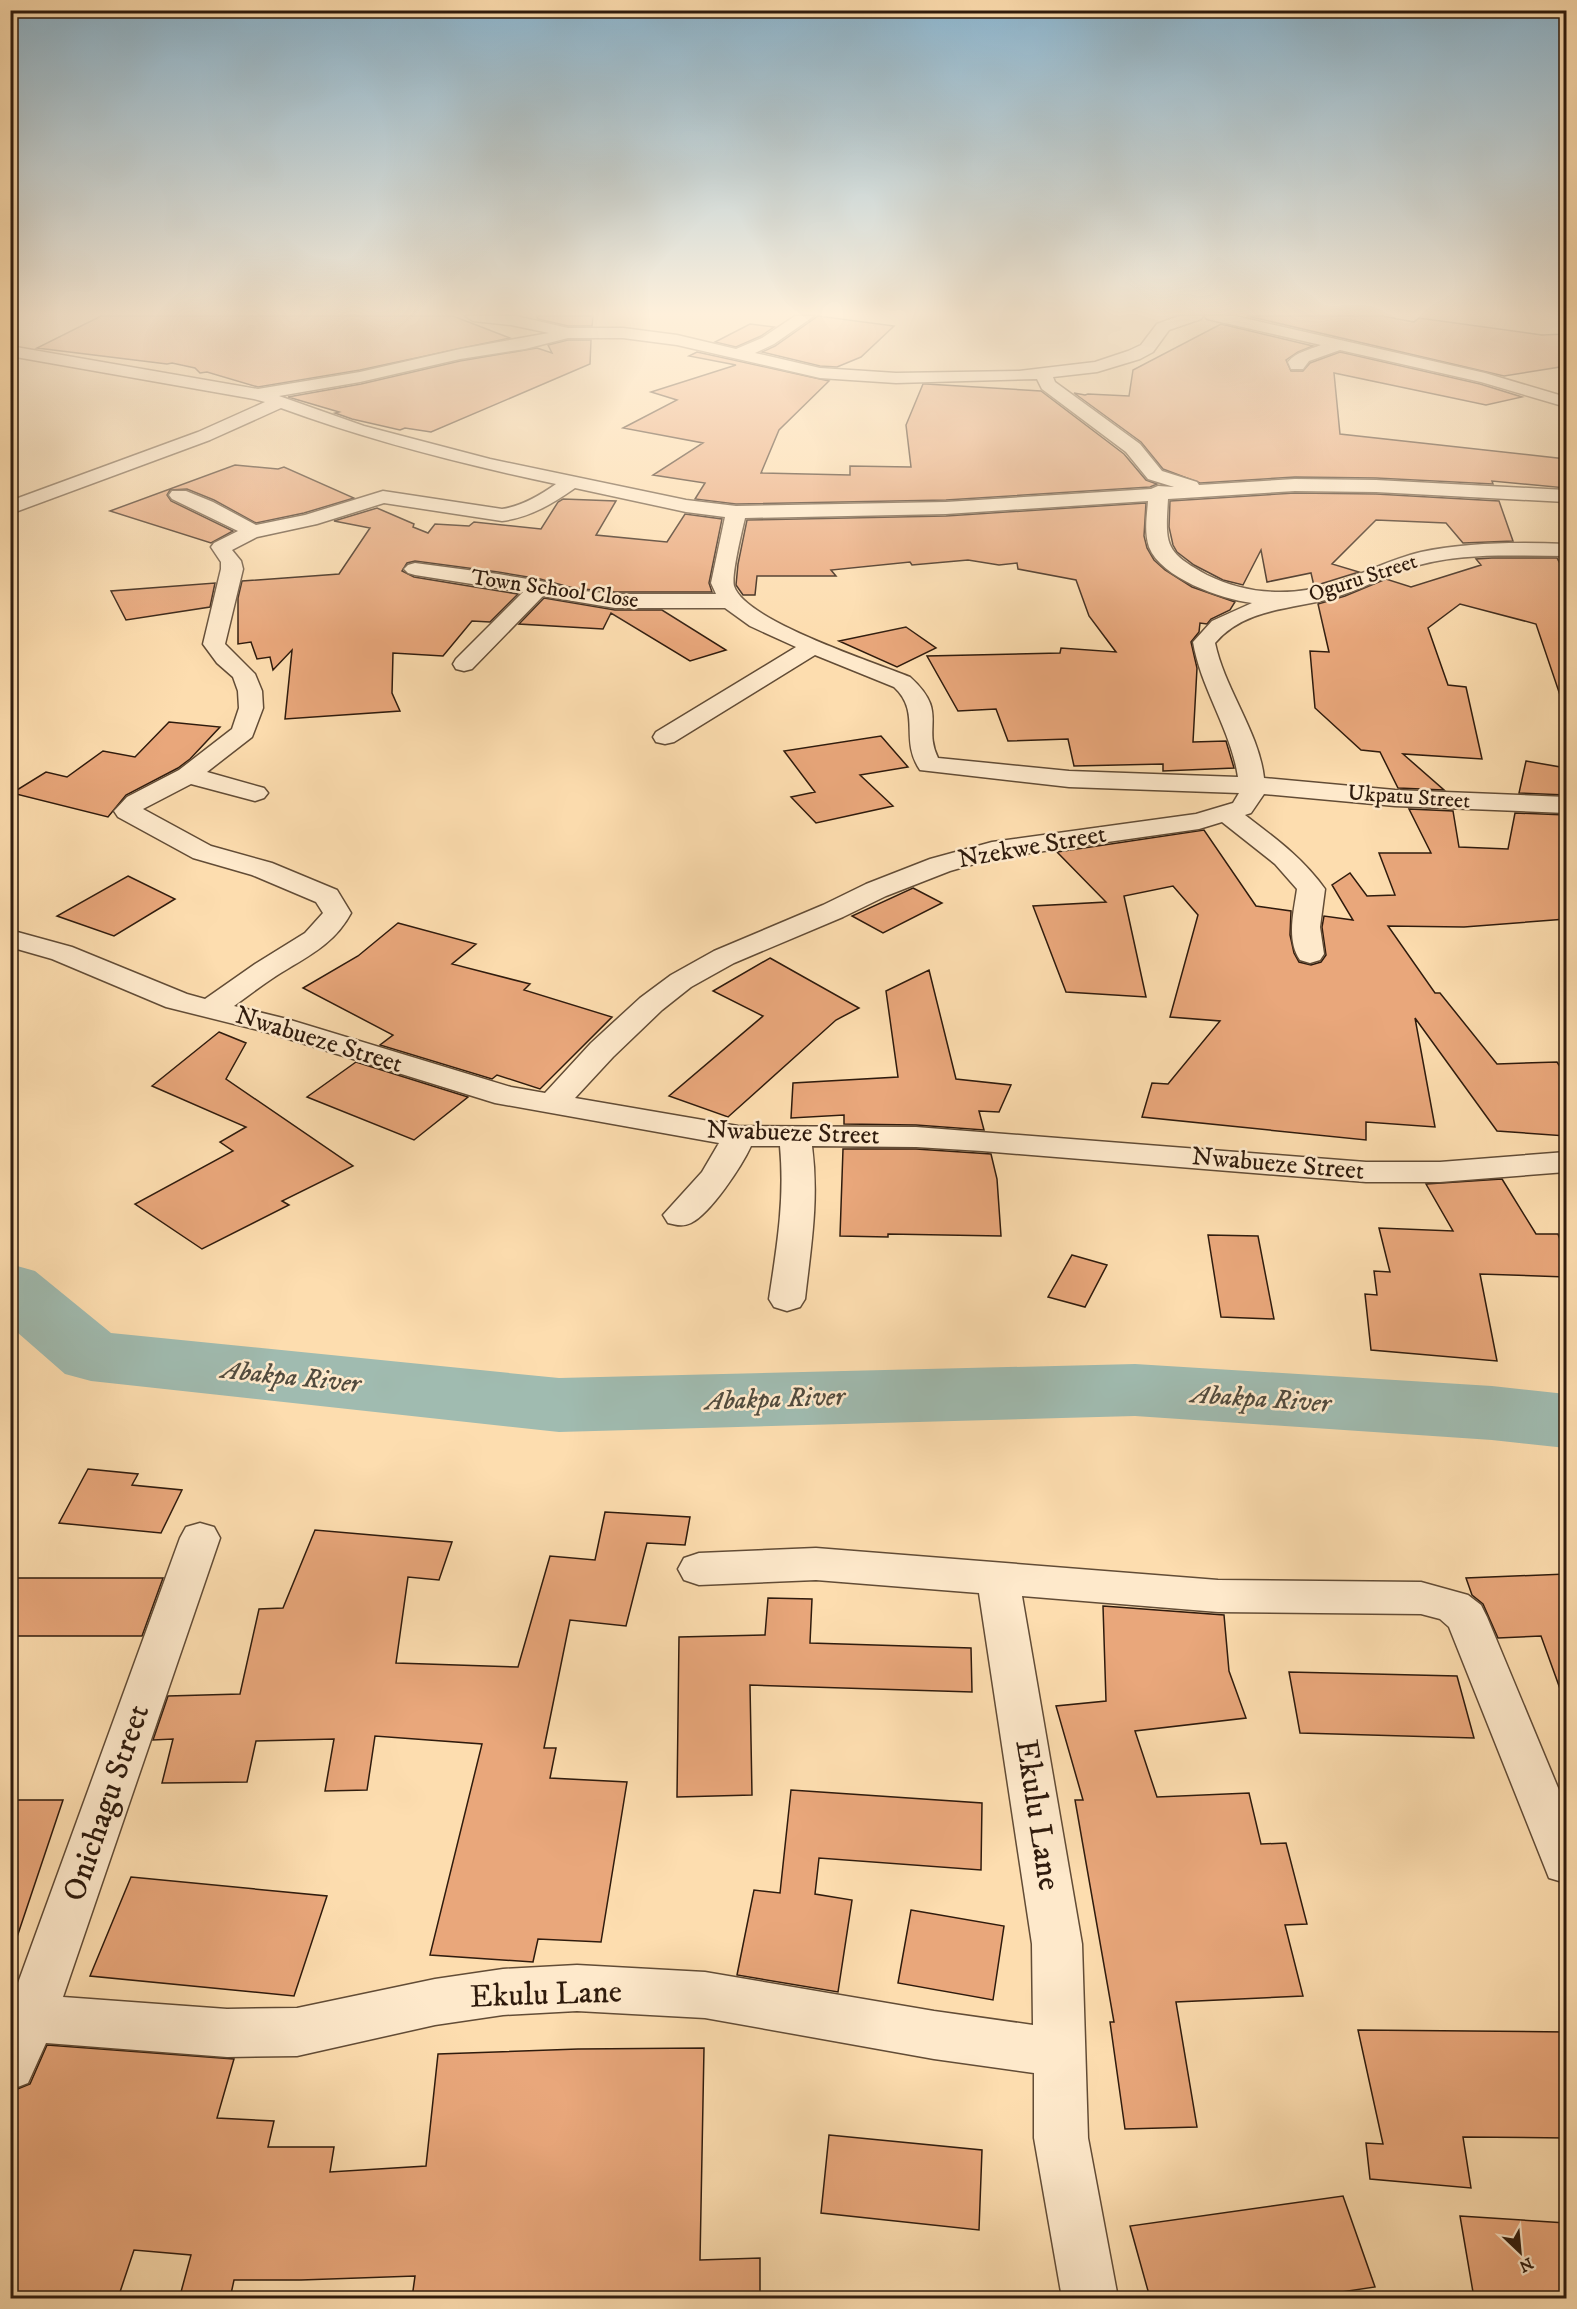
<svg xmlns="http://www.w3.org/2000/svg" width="1577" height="2309" viewBox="0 0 1577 2309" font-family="'IM FELL DW Pica',serif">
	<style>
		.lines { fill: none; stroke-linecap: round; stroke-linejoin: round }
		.river { fill: #a0bbb0; fill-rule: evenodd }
		.building { fill: #e9a77b; stroke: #2f1b0d; stroke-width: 1.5 }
		.minor-casing { stroke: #624c36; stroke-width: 3 }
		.minor { fill: #fee9cb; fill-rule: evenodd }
		.labels { text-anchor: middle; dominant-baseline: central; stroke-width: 5; stroke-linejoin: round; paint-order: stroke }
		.far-street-label { font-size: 22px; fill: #2f1b0d; stroke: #fee9cb }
		.street-label { font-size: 26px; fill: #2f1b0d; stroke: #fee9cb }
		.water-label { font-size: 27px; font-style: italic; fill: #514b3e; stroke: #fee9cb }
		.near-street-label { font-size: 32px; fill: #2f1b0d; stroke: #fee9cb }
	</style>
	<rect width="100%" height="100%" fill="#fdddaf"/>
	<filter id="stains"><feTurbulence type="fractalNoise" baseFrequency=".00333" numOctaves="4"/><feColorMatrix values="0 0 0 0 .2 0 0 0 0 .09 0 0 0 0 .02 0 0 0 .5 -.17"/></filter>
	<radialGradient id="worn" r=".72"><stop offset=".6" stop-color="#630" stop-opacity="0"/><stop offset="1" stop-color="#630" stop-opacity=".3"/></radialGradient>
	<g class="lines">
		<!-- river -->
		<path class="river" d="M10 1264 35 1271 111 1333 559 1378 1135 1364 1492 1386 1566 1394V1448L1492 1440 1135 1416 559 1432 91 1381 65 1374 10 1326Z"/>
	</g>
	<!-- building -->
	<path class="building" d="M101 316H453L510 338 360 370 258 387 207 372 200 373 195 368 172 363 167 364 37 348Z
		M537 316H593L592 326H568L538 319Z
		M818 316 894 326 861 357 837 367 820 366 762 352 775 346Z
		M1247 316H1382L1414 322 1419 318 1542 335 1566 334V366L1504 376Z
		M750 324 774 327 761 336 736 347 715 342Z
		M1221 324 1313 346 1298 352 1286 360 1291 371H1303L1310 363 1340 352 1480 384 1522 397 1486 405 1334 373 1340 434 1566 459V488L1492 481 1493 484 1376 478 1295 477 1200 483 1163 469 1141 442 1074 393 1085 395 1088 394 1129 396 1133 370Z
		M568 340H591L590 364 431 432 405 428 400 430 352 419 335 413 339 412 288 397 361 384 460 361 537 348 552 353 548 345Z
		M697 352 829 381 779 430 761 473 850 475V466L911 467 906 425 923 384H926L1041 391 1124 454 1146 480 1157 484 1150 487 946 500 736 504 695 499 705 483 653 475 703 443 623 428 677 400 651 392 736 365 689 356Z
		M235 465 278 469 284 467 354 498 304 513 256 523 214 500 187 489 170 490 167 495 171 501 233 531 211 543 110 511Z
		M1295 493 1376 494 1499 501 1513 541 1463 543 1446 523 1376 520 1332 564 1359 572 1314 586 1311 573 1267 582 1261 550 1243 585 1223 580 1194 565 1177 552 1173 545 1169 527 1170 501Z
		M563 499 616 501 596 535 667 542 685 514 722 519 709 583 712 592H615L573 588 540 579 498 572 415 561 407 563 402 571 414 577 518 594 490 622 472 621 443 656 393 653 392 693 400 711 285 719 292 650 273 670 270 657 257 659 251 642 238 644V598L242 581 339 574 370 528 334 521 377 508 414 524 413 527 428 533 435 524 469 526 474 522 541 529 558 502Z
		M1146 503 1144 536 1147 548 1154 560 1165 570 1192 587 1235 602 1230 610 1211 619 1207 624 1200 623 1199 632 1191 642 1197 668 1193 742 1226 741 1234 768 1163 771V764L1074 766 1068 739 1008 741 996 709 958 711 927 656 1060 653 1061 648 1116 652 1089 616 1076 580 1018 569 1017 563 999 565 968 560 912 565 910 562 831 570 836 576H757L755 595H743L736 585 738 564 747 520 946 516Z
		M1492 558H1557L1566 575V697L1561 698 1536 624 1460 604 1428 628 1448 685 1466 687 1482 759 1403 754 1444 790 1398 788 1380 752 1361 750 1315 708 1310 651 1329 652 1318 604 1345 596 1386 579 1411 587 1481 565 1476 559Z
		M215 583 210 607 126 620 111 591Z
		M544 598 615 610H662L726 650 690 661 611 613 603 629 519 624Z
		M906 627 936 648 897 667 839 641Z
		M169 722 220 727 190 759 178 768 126 795 108 817 12 793 46 772 67 777 103 751 135 757Z
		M881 736 908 767 860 775 893 806 816 823 791 797 815 792 784 751Z
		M1526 761 1566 768V795L1519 793Z
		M1409 809 1453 811 1459 847 1508 849 1515 813 1566 815V919L1464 927 1388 926 1435 993H1440L1497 1064 1557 1062 1566 1076V1136L1497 1131 1415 1018 1435 1127 1366 1122V1140L1142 1117 1152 1083 1168 1084 1220 1021 1170 1017 1198 915 1173 886 1124 896 1146 997 1066 992 1033 906 1106 902 1057 852 1204 830 1256 906 1291 911 1290 935 1294 953 1299 962 1311 965 1321 962 1326 955 1322 927 1324 916 1353 920 1332 885 1350 873 1367 896 1395 895 1379 853H1431Z
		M128 876 175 899 114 936 57 916Z
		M913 888 942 903 883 933 852 916Z
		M398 923 476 944 452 964 530 984 524 990 612 1017 540 1089 497 1075 492 1079 380 1045 393 1035 303 988 358 956Z
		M770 958 859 1008 836 1020 728 1117 669 1096 763 1016 713 991Z
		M929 970 956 1079 1011 1085 999 1112 979 1111 984 1130 916 1125 844 1124V1115L791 1118 793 1083 898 1077 886 991Z
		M219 1032 246 1043 226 1079 353 1166 282 1201 289 1205 202 1249 135 1204 233 1151 220 1142 246 1127 152 1086Z
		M356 1062 468 1097 414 1140 307 1097Z
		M843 1149H916L991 1154 997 1179 1001 1236 888 1234V1237L840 1236Z
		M1502 1179 1536 1234H1558L1566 1256V1277L1480 1274 1497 1361 1371 1350 1365 1294 1377 1295 1374 1271 1390 1272 1379 1228 1453 1231 1426 1184Z
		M1208 1235 1258 1236 1274 1319 1221 1317Z
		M1072 1255 1107 1265 1085 1307 1048 1297Z
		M88 1469 138 1474 132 1485 182 1490 161 1533 59 1523Z
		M605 1512 690 1517 685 1545 647 1543 626 1626 570 1620 544 1748H556L550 1778 627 1782 601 1942 538 1939 533 1962 430 1955 482 1744 375 1736 367 1790 325 1791 334 1739 256 1741 247 1782 162 1783 173 1739 153 1740 168 1696 240 1694 259 1609 283 1608 315 1530 452 1542 439 1580 408 1577 396 1663 518 1667 550 1556 595 1560Z
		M1566 1574V1696L1563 1697 1541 1636 1498 1638 1483 1604 1472 1595 1466 1578Z
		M10 1578H163L142 1636H10Z
		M768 1598 812 1599 810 1643 971 1648 972 1692 750 1685 752 1795 677 1797 679 1637 765 1635Z
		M1103 1606 1224 1615 1229 1671 1246 1718 1135 1731 1157 1797 1249 1793 1261 1844 1286 1843 1307 1924 1285 1925 1303 1996 1176 2002 1197 2127 1125 2129 1110 2022H1114L1075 1800H1083L1056 1706 1106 1701Z
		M1289 1672 1457 1676 1474 1738 1300 1733Z
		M791 1790 982 1803 981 1870 819 1858 815 1894 852 1900 838 1992 737 1975 754 1890 780 1893Z
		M10 1800H63L16 1940H10Z
		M131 1877 327 1896 294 1996 90 1976Z
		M911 1910 1004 1926 993 2000 898 1983Z
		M1358 2030 1566 2032V2138L1463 2137 1471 2188 1370 2179 1366 2143 1383 2144Z
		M47 2045 234 2059 217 2118 274 2121 268 2147H334L330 2172 426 2166 438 2054 578 2049 704 2048 700 2260 760 2258V2298H412L415 2276 301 2280H234L231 2294 181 2292 191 2255 134 2250 118 2298H10V2092L30 2084Z
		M829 2135 982 2150 979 2230 821 2213Z
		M1343 2196 1375 2287 1301 2298H1150L1130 2226Z
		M1460 2216 1566 2223V2298H1474Z"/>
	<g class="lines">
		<defs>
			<path id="minor" d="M465 316H516L568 328H623L677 335 736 349 762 338 795 316H814L774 344 755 353 820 368 896 373 1019 371 1095 362 1128 351 1141 345 1157 324 1179 316H1203L1201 319 1169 330 1153 352 1140 359 1097 372 1053 377 1055 382 1140 444 1162 471 1197 482 1199 485 1295 479 1376 480 1566 490V502L1376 492 1295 491 1168 499C1165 546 1165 552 1207 575 1247 595 1293 597 1336 583 1365 573 1391 559 1421 552 1468 542 1519 542 1566 544V556C1518 556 1466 552 1419 565 1390 573 1363 589 1333 598 1294 609 1244 608 1215 643 1225 690 1259 732 1264 778L1395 790 1566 797V813L1395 806 1264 794 1251 813 1245 815C1275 838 1303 858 1325 889L1320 927 1324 954 1320 960 1310 963 1300 960C1286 940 1294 911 1297 889L1275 864 1222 822 1199 829 995 858 950 871 886 896 843 917 734 963 691 987 662 1010 613 1057 575 1098 738 1126 916 1127 1366 1162H1440L1566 1152V1172L1440 1182H1366L982 1151 916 1147 812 1146C819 1200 811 1246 805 1299L800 1307 787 1311 774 1307 769 1299C777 1246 785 1200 780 1146H751C742 1166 710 1214 691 1223 683 1227 676 1225 668 1223L663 1215 702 1172 719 1143 495 1103 266 1032 166 1007 52 959 10 947V930L72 947 187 994 205 999 255 964 305 933 323 913 316 902 252 875 193 858 118 817 114 811 127 797 179 770 232 729 239 708 238 691 233 677 217 663 203 644 221 569V562L211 547 214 543 238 531 172 499 169 495 172 491H186L213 502 256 525 305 515 383 491 502 509C522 506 539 496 556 484 462 464 371 441 281 408L210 440 10 514V501L198 432 265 402 254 399 10 356V346L258 389 360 372 460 349 549 333 511 325 473 321ZM568 338H623L677 345 820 378 896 383 1037 379 1042 389 1126 452 1148 479 1174 487 1158 486 1151 489 946 502 736 506 686 500 490 459 364 426 279 396 360 382 460 359 525 349ZM575 488 686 512 725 517 711 583 716 594H615L573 590 540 581 498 574 415 563 408 565 404 569 408 573 415 575 523 592 456 659 453 664 456 669 464 671 472 669 543 596 615 608H725L750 626 796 647 656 732 653 737 656 742 665 744 674 742 815 655 894 687C922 713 899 739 920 770L1069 787 1239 793 1233 803 1196 814 992 842 930 859 866 884 823 905 714 951 671 975 640 998 591 1043 545 1093 511 1087 287 1019 234 1006C248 996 262 985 276 976 306 957 334 945 351 913L337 890 272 863 211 846 143 809 191 784 255 801 264 798 268 793 264 788 207 772 252 737 263 708 262 691 255 674 225 644 243 569 241 561 232 550 257 537 317 524 384 503 502 521C531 517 552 504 575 488ZM1148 501C1147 516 1144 531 1149 547 1161 578 1221 599 1252 603L1212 621 1193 642C1201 689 1231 730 1238 777L1069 771 938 758C922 725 949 712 910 677 874 662 745 621 734 586 731 576 742 531 745 518L946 514Z
				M1205 316H1235L1485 373 1566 397V407L1481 382 1340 350 1309 361 1303 369H1291L1288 362C1296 352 1309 350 1321 345L1207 319Z
				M200 1523 214 1527 220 1538 63 1997 227 2009 297 2008 435 1979 503 1969 577 1965 705 1972 934 2011 1033 2025 1032 1944 979 1593 816 1580 699 1585 684 1580 678 1569 684 1558 699 1553 816 1548 1218 1580 1421 1582 1468 1595 1481 1605 1487 1617 1566 1807V1883L1549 1878 1449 1627 1440 1619 1421 1614 1218 1612 1022 1596 1082 1944 1088 2138 1118 2298H1062L1034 2138V2073L934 2059 705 2018 577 2011 503 2015 435 2025 297 2056 227 2057 46 2043 28 2083 10 2090V2005L180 1538 186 1527Z"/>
		</defs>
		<!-- minor casing -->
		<use href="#minor" class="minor-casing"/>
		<!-- minor -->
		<use href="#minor" class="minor"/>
	</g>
	<!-- sky -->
	<linearGradient id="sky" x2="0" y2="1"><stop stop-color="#8bb7d2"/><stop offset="0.49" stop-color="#fef0db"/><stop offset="1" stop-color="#fef0db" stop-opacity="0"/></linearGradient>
	<rect width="1577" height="640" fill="url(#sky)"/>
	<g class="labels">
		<!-- far-street labels -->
		<g class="far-street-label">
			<text transform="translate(1363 578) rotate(-18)">Oguru Street</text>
			<text transform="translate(555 589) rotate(8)">Town School Close</text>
			<text transform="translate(1409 797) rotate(4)">Ukpatu Street</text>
		</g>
		<!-- street labels -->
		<g class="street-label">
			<text transform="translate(1032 847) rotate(-10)">Nzekwe Street</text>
			<text transform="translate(319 1040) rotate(17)">Nwabueze Street</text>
			<text transform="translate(793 1133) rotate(2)">Nwabueze Street</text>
			<text transform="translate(1278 1164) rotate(5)">Nwabueze Street</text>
		</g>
		<!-- water labels -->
		<g class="water-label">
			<text transform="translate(291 1377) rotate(6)">Abakpa River</text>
			<text transform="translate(775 1399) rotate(-2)">Abakpa River</text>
			<text transform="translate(1261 1399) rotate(4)">Abakpa River</text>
		</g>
		<!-- near-street labels -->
		<g class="near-street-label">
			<text transform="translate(107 1803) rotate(-71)">Onichagu Street</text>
			<text transform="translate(1037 1815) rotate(81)">Ekulu Lane</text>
			<text transform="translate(546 1995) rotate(-2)">Ekulu Lane</text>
		</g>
	</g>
	<!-- margin -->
	<rect width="1577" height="2309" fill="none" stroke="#fdddaf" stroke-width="36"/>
	<rect x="12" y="12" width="1553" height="2285" fill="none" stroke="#2f1b0d" stroke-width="3"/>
	<rect x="18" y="18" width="1541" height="2273" fill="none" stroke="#2f1b0d" stroke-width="1.5"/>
	<!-- north arrow -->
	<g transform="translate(1520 2252) rotate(154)" stroke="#fee9cb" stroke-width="4.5" paint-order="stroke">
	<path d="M0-4.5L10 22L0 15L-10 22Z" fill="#2f1b0d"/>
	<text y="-9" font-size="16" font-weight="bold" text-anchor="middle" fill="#2f1b0d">N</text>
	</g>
	<rect width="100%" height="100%" filter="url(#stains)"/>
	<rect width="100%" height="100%" fill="url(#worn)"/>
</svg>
